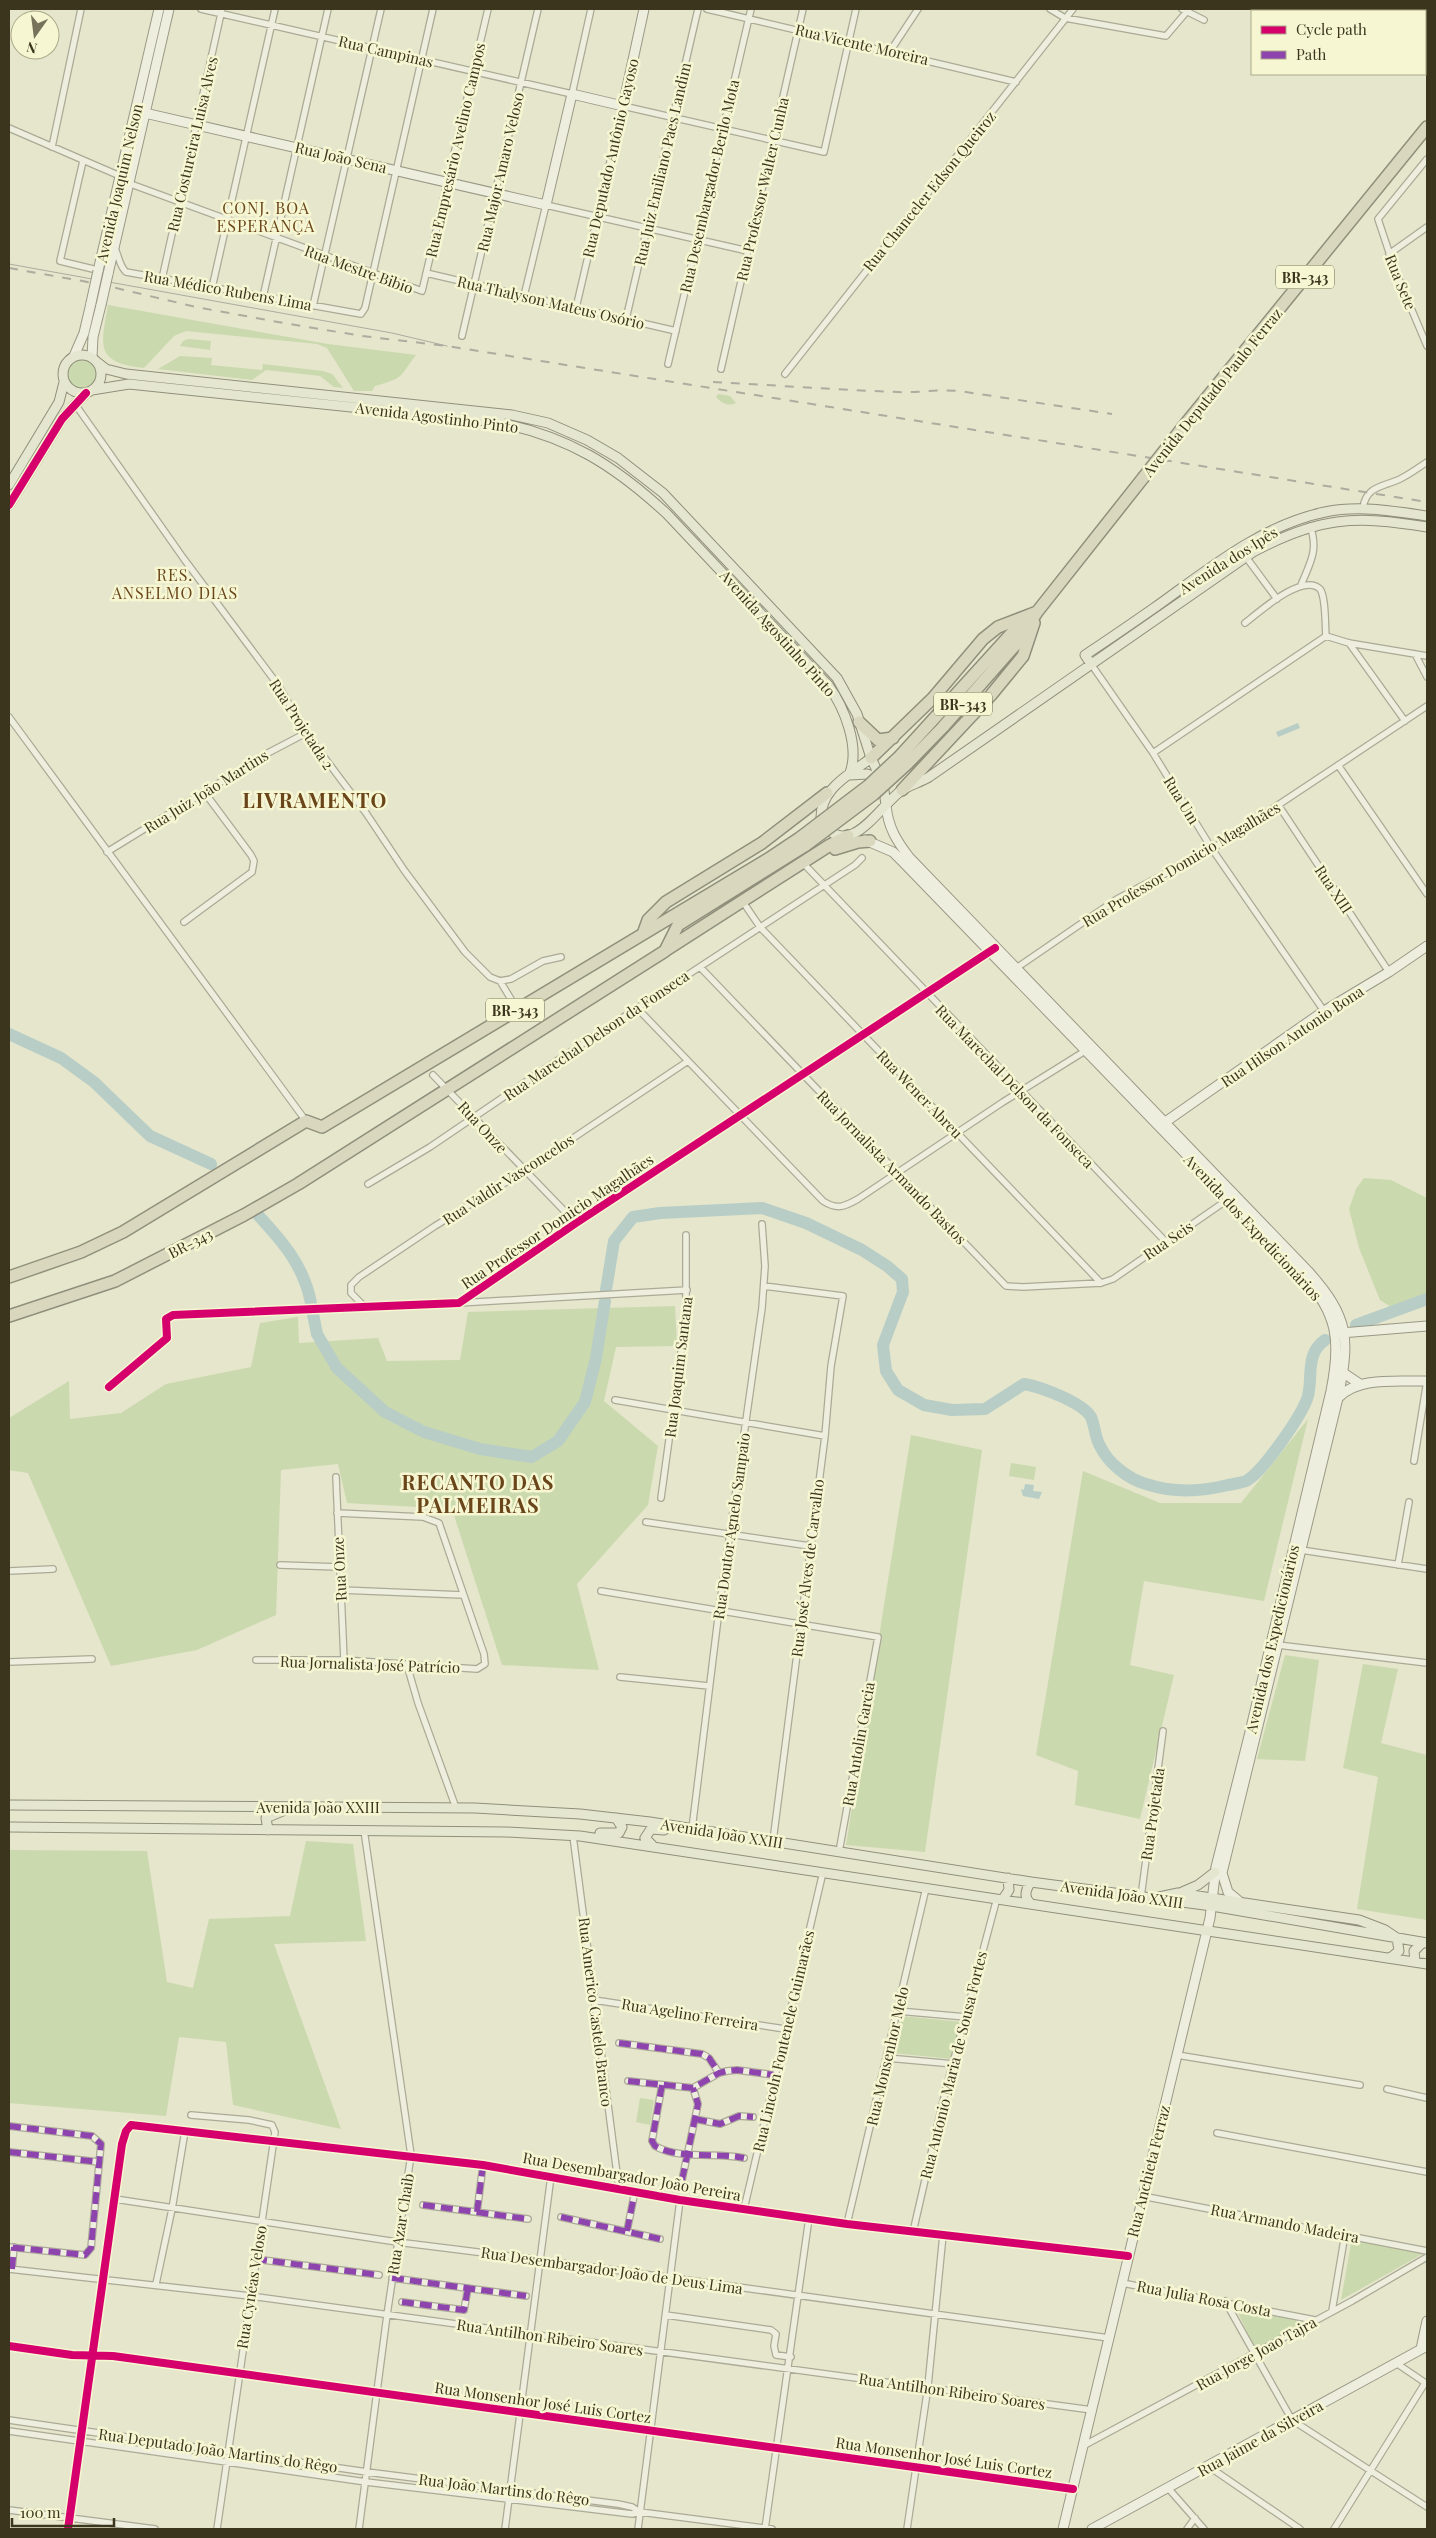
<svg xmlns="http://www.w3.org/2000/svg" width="1436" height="2538" viewBox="0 0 1436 2538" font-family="'Playfair Display',serif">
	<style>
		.green { fill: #cbd9ae }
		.water { fill: #b8cdc6 }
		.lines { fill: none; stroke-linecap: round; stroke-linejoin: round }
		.river { stroke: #b8cdc6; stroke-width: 12 }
		.street-casing { stroke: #abaa96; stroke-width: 8 }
		.secondary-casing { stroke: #9a9986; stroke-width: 11 }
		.primary-casing { stroke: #908f7c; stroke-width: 11 }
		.highway-casing { stroke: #908f7c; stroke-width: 14 }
		.street { stroke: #eeeedf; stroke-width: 5.5 }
		.secondary { stroke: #eeeedf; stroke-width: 9 }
		.primary { stroke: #e5e6cf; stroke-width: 9 }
		.highway { stroke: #d9d8be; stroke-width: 11 }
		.tram { stroke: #adac9f; stroke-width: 1 }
		.rail { stroke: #adac9f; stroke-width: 2; stroke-dasharray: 9 9; stroke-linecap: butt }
		.secondary-bridge-casing { stroke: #9a9986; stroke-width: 11; stroke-linecap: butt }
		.highway-bridge-casing { stroke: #908f7c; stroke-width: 14; stroke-linecap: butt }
		.secondary-bridge { stroke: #eeeedf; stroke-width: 9 }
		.highway-bridge { stroke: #d9d8be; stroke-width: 11 }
		.quiet { stroke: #8e44ad; stroke-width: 6; stroke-dasharray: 12 6; stroke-linecap: butt }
		.cycleway-casing { stroke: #f6f7d2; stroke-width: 11 }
		.cycleway { stroke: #d6006c; stroke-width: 8 }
		.labels { text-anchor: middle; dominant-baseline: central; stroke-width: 5; stroke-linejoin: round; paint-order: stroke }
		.shield { fill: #f6f7d2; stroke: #736f53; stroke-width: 1 }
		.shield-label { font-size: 14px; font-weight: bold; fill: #3b351d }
		.street-label { font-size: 15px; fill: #3b351d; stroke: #f6f7d2 }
		.neighbourhood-label { font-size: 16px; letter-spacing: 1px; fill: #6a451a; stroke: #f6f7d2 }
		.district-label { font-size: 20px; font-weight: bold; letter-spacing: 1px; fill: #6a451a; stroke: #f6f7d2 }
	</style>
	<rect width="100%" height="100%" fill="#e5e6cc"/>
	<!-- green -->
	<path class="green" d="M108 305 328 344 416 355C398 378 406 377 375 386L372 391H354L327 348 317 344 186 331 174 336 144 368C94 363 101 345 108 305Z
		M188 339 211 341 210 350 180 346 183 341Z
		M180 356 212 358 211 365 262 370 263 364 323 371 332 374 343 388 334 387 320 376 266 370 252 380 158 369Z
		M66 373a16 16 0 1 1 32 0a16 16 0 1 1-32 0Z
		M718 394 730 396 736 403C729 407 721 403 716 397Z
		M1364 1178 1391 1180 1427 1198V1295L1391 1307 1380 1300 1359 1248 1349 1209 1356 1189Z
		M675 1306 677 1346 616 1347 604 1401 658 1446 648 1505 577 1584 599 1670 502 1665 452 1509 347 1503 338 1464 281 1470 276 1615 197 1650 111 1666 28 1473 9 1470V1418L69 1381 70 1419 121 1413 166 1384 251 1367 260 1323 298 1317 299 1343 378 1338 387 1361 460 1360 468 1312Z
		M1308 1419 1264 1601 1144 1581 1130 1665 1174 1675 1140 1819 1075 1805 1078 1771 1036 1755 1083 1471 1160 1503H1241Z
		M911 1435 982 1450 925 1852 846 1845Z
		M1011 1463 1036 1467 1034 1480 1009 1476Z
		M1285 1655 1319 1660 1305 1761 1257 1759Z
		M1363 1664 1398 1669 1381 1743 1427 1755V1920L1357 1909 1378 1777 1343 1768Z
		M306 1841 353 1844 366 1941 274 1944 341 2129 233 2105 226 2042 179 2037 166 2116 9 2103V1850L147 1851 167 1982 193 1988 209 1919 290 1916Z
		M902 2016 962 2022 953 2059 892 2053Z
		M640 2098 654 2100 650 2125 636 2122Z
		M1352 2238 1426 2252 1341 2300Z
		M1235 2307 1305 2322 1256 2350Z"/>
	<!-- water -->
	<path class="water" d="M1298 723 1300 728 1278 737 1276 732Z
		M1025 1484 1034 1485 1033 1491 1042 1492 1039 1499 1023 1496 1021 1489 1024 1490Z"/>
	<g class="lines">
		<!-- river -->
		<path class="river" d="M9 1034 61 1058 94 1082 150 1136 211 1164
			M258 1215C283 1242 304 1266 311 1303
			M606 1290 614 1241 633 1217 660 1213 762 1208 806 1223 862 1250 887 1266 902 1279 903 1292 883 1345 886 1371 898 1390 924 1405 952 1410 985 1409 1024 1384C1041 1387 1082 1402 1091 1417 1095 1426 1095 1438 1100 1446 1108 1463 1128 1479 1146 1484 1174 1493 1199 1492 1228 1485 1233 1484 1241 1483 1246 1481 1262 1473 1303 1414 1308 1396 1313 1376 1305 1354 1325 1340
			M313 1314 317 1334 337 1368 385 1412 424 1432 480 1449 532 1457 558 1441 585 1402 596 1358 605 1301
			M1356 1325 1427 1299"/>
		<defs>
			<path id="street" d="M201 9 572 94 591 9
				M707 9 1016 82
				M1050 9 1065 18 1166 36 1189 9
				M1182 9 1204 20
				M891 50 918 9
				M9 128 120 176
				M52 147 81 9
				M1427 159 1378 219 1395 270 1427 346
				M83 161 60 261 93 269
				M128 183 422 291 488 9
				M114 247C119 255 119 266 126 272L361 314 365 308 433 9
				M1389 254 1427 227
				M426 273 676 331
				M162 279 222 9
				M212 288 275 9
				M524 296 546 205 748 251
				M263 297 328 9
				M313 306 381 9
				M576 308 623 106 824 152 856 9
				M626 319 698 9
				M462 336 538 9
				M668 364 751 9
				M721 369 803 9
				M785 374 1073 9
				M75 404 184 559 278 685 306 733 366 813 404 870 465 952 490 977 500 981 511 979 543 961 561 957
				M1363 508C1366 486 1383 487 1400 479 1410 474 1418 468 1427 462
				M1246 557 1277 599
				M1301 585C1310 563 1319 550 1310 526
				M1245 623C1258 613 1303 572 1320 589 1326 597 1325 626 1326 636
				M1326 636 1349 643 1427 656
				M1349 643 1405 721
				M1415 654 1427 677
				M1091 664 1153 753 1212 849 1324 1011
				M9 717 306 1121
				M1153 753 1326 636
				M1338 765 1427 894
				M1279 806 1389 972
				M107 852 266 754 306 733
				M803 863 1166 1242
				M743 902 760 927 1101 1283
				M184 922 252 872 254 861 251 855 205 793
				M700 967 1006 1286 1023 1287 1101 1283 1113 1279 1230 1198
				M1015 969 1117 899 1212 849 1427 706
				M500 981 517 1009
				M637 1008 823 1201C837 1210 844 1207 858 1199L1003 1102 1085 1051
				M433 1075 576 1223
				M368 1184 430 1147 552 1064 855 865 862 858
				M764 1286 843 1296 831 1366 825 1436 773 1841
				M459 1303 687 1290
				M364 1306 351 1293V1285L359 1277 435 1226 524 1171 688 1061
				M109 1387 167 1338 166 1319 173 1315 459 1303 576 1223 991 951
				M615 1400 825 1436
				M1414 1461 1427 1381
				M336 1477 344 1660
				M661 1498 686 1316V1235
				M646 1522 810 1546
				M1301 1550 1427 1569
				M280 1565 339 1567
				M1398 1565 1409 1502
				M9 1571 53 1569
				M341 1590 463 1595
				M601 1591 878 1637 839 1852
				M1278 1645 1427 1663
				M256 1660H344L477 1669 485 1664 484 1654 439 1523 423 1517 337 1513
				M9 1662 92 1659
				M407 1665 418 1703 456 1808
				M620 1677 709 1686
				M692 1829 719 1610 762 1308 765 1266 762 1224
				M573 1836 619 2189
				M1141 1897 1163 1731
				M594 2000 785 2029
				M898 2011 966 2017
				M619 2043 702 2054 709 2058 719 2073
				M1177 2055 1360 2085
				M887 2058 954 2064
				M628 2081 693 2088 719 2073 727 2071 737 2070 774 2075
				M662 2085 652 2141 655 2146C679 2160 718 2152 744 2158
				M1387 2089 1427 2098
				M191 2115 249 2120 272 2125 275 2132 217 2529
				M695 2119 720 2124 739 2116 753 2117
				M9 2126 92 2136 101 2144 91 2248 85 2255 9 2247
				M1217 2133 1427 2172
				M9 2152 99 2162
				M682 2180 698 2104 693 2088
				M1142 2196 1427 2251
				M115 2199 397 2242 541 2260 1109 2338
				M423 2205 528 2219
				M744 2209 823 1872
				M477 2212 483 2165
				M561 2217 660 2239
				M847 2224 926 1888
				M627 2231 635 2191
				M913 2232 945 2093 997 1898
				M255 2259 379 2275
				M9 2269 250 2296 1092 2410
				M12 2269 14 2247
				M392 2278 526 2296
				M1122 2283 1315 2320
				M156 2284 172 2209 185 2131
				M1225 2301 1292 2420 1427 2507
				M402 2302 464 2310 468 2288
				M1332 2311 1345 2234
				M666 2315 771 2330 776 2334 774 2346 776 2355 791 2357
				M9 2346 72 2355 113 2356 1073 2489
				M1396 2363 1427 2384
				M9 2420 367 2472 618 2504 632 2507 640 2512
				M9 2431 366 2482 632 2514 640 2512 772 2529
				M1083 2446 1352 2301 1427 2257
				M1208 2466 1300 2529
				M1168 2488 1204 2529
				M9 2510 155 2529
				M68 2529 122 2144 126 2131 131 2125 483 2165 680 2200 847 2224 1128 2256
				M359 2529 387 2315 411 2155 364 1830
				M505 2529 551 2176
				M638 2529 680 2200
				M765 2529 809 2218
				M907 2529 928 2386 943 2235
				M1187 2529 1195 2518
				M1334 2529 1425 2383"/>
			<path id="secondary" d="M136 111 546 205 572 94 623 106 644 9
				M98 271 159 9
				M108 274 169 9
				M74 356 84 333 91 303
				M92 357 93 337 101 305
				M886 805C888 827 896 840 909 857L1308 1271C1350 1318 1350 1338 1338 1398L1222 1873 1228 1892 1240 1902
				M865 840 893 852 903 862 1303 1275C1338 1314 1341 1341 1331 1391L1249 1736 1216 1867 1210 1918 1063 2529
				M1161 1125 1324 1011 1389 972 1427 946
				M1341 1333 1427 1326
				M1339 1370 1360 1384
				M1338 1398C1358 1376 1399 1382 1427 1381
				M1421 2349 1427 2321
				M1092 2529 1427 2346"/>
			<path id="primary" d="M63 374a19 19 0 1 1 38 0a19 19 0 1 1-38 0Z
				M97 362 106 369 126 374 512 415 548 423 587 440 618 458 663 493 837 678 857 714 871 758 883 783 886 805
				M92 390 129 384 496 422C568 436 614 465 667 514L828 685C844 707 861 748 849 775
				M9 485 59 402 64 382
				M9 505 62 419 86 393
				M1091 664 1085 655C1108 640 1131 624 1154 608 1206 571 1261 525 1325 512 1359 505 1393 511 1427 516
				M871 758C849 775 819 789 821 821 849 863 879 806 902 790 910 785 921 782 929 777L1253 552C1319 517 1354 515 1427 527
				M850 775 867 774 880 778
				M9 1805 475 1808 580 1814 650 1822 1031 1882 1212 1906 1427 1943
				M9 1827 506 1832 580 1836 1427 1964
				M268 1830 266 1818 285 1810
				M600 1833H619L622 1827 616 1818
				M652 1845 645 1838 651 1829 664 1830
				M1182 1892 1198 1885 1215 1872
				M1159 1897 1178 1893 1359 1920 1385 1930 1397 1938 1399 1951 1390 1958
				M1003 1899 1009 1890 1008 1878
				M1030 1903C1023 1896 1026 1889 1031 1882
				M1415 1961 1414 1951 1422 1943"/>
			<path id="highway" d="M1183 427 1427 127
				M859 722 878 740 893 738
				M900 756 1010 635 1026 621
				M871 758 933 698 983 639 998 627 1037 612
				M907 764 943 727 1018 642 1037 612 1143 478
				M902 790 991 695 1023 656 1034 623
				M835 849 858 842 870 841
				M643 934 648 920 666 902 762 843 827 793
				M666 950 830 845 848 836
				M9 1277 81 1252 123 1232 306 1121 322 1127 768 859 801 837
				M9 1316 115 1281 244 1215 298 1184 665 951 678 925 806 845"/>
		</defs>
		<!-- street casing -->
		<use href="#street" class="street-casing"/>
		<!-- secondary casing -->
		<use href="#secondary" class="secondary-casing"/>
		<!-- primary casing -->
		<use href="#primary" class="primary-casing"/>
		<!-- highway casing -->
		<use href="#highway" class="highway-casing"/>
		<!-- street -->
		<use href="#street" class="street"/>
		<!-- secondary -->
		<use href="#secondary" class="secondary"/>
		<!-- primary -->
		<use href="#primary" class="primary"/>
		<!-- highway -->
		<use href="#highway" class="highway"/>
		<!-- tram -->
		<path class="tram" d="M9 264 392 333 447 346"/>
		<!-- rail -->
		<path class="rail" d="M9 268 99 284 196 307 278 322 362 336 447 346 1427 502
			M713 382C774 385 836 390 898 392 918 393 938 389 959 391L1112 414"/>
		<defs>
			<path id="secondary-bridge" d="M91 303 98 271
				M101 305 108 274"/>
			<path id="highway-bridge" d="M1143 478 1183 427
				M801 837 868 786 900 756
				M806 845 874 794 907 764"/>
		</defs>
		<!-- secondary-bridge casing -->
		<use href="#secondary-bridge" class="secondary-bridge-casing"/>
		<!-- highway-bridge casing -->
		<use href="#highway-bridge" class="highway-bridge-casing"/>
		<!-- secondary-bridge -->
		<use href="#secondary-bridge" class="secondary-bridge"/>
		<!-- highway-bridge -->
		<use href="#highway-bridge" class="highway-bridge"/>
		<!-- quiet -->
		<path class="quiet" d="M619 2043 702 2054 709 2058 719 2073
			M628 2081 693 2088 719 2073 727 2071 737 2070 774 2075
			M662 2085 652 2141 655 2146C679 2160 718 2152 744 2158
			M695 2119 720 2124 739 2116 753 2117
			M9 2126 92 2136 101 2144 91 2248 85 2255 9 2247
			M9 2152 99 2162
			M682 2180 698 2104 693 2088
			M423 2205 528 2219
			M477 2212 483 2165
			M561 2217 660 2239
			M627 2231 635 2191
			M255 2259 379 2275
			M12 2269 14 2247
			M392 2278 526 2296
			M402 2302 464 2310 468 2288"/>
		<defs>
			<path id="cycleway" d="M9 505 62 419 86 393
				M109 1387 167 1338 166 1319 173 1315 459 1303 576 1223 995 948
				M9 2346 72 2355 113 2356 1073 2489
				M68 2529 122 2144 126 2131 131 2125 483 2165 680 2200 847 2224 1128 2256"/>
		</defs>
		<!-- cycleway casing -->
		<use href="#cycleway" class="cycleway-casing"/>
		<!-- cycleway -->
		<use href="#cycleway" class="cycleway"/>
	</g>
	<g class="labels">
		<!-- shield labels -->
		<g class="shield">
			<rect x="1276" y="265.5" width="58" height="23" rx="4"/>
			<rect x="934" y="692.5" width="58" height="23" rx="4"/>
			<rect x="486" y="998.5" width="58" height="23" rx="4"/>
		</g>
		<g class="shield-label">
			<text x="1305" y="277">BR-343</text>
			<text x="963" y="704">BR-343</text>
			<text x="515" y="1010">BR-343</text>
		</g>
		<!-- street labels -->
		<g class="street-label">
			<text transform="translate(862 44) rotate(13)">Rua Vicente Moreira</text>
			<text transform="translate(386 51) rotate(13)">Rua Campinas</text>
			<text transform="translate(192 144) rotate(-77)">Rua Costureira Luisa Alves</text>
			<text transform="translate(455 150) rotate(-77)">Rua Empresário Avelino Campos</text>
			<text transform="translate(341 157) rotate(13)">Rua João Sena</text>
			<text transform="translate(610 158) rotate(-77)">Rua Deputado Antônio Gayoso</text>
			<text transform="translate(662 164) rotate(-77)">Rua Juiz Emiliano Paes Landim</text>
			<text transform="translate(500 172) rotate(-77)">Rua Major Amaro Veloso</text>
			<text transform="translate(119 183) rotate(-77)">Avenida Joaquim Nelson</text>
			<text transform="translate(709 186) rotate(-77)">Rua Desembargador Berilo Mota</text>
			<text transform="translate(762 189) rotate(-77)">Rua Professor Walter Cunha</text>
			<text transform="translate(929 191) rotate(-51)">Rua Chanceler Edson Queiroz</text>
			<text transform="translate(359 269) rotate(20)">Rua Mestre Bibio</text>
			<text transform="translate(1401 282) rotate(68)">Rua Sete</text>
			<text transform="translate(228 290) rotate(10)">Rua Médico Rubens Lima</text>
			<text transform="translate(551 302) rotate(13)">Rua Thalyson Mateus Osório</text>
			<text transform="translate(1212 392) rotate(-51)">Avenida Deputado Paulo Ferraz</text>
			<text transform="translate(437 417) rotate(7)">Avenida Agostinho Pinto</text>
			<text transform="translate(1228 560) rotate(-32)">Avenida dos Ipês</text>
			<text transform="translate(778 633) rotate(48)">Avenida Agostinho Pinto</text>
			<text transform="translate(302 724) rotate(57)">Rua Projetada 2</text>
			<text transform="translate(206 791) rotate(-32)">Rua Juiz João Martins</text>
			<text transform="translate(1182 800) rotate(58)">Rua Um</text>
			<text transform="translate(1181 864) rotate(-31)">Rua Professor Domicio Magalhães</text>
			<text transform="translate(1334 889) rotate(56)">Rua XIII</text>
			<text transform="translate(596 1035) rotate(-34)">Rua Marechal Delson da Fonseca</text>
			<text transform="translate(1292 1036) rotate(-34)">Rua Hilson Antonio Bona</text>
			<text transform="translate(1015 1086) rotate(46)">Rua Marechal Delson da Fonseca</text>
			<text transform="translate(920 1094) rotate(46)">Rua Wener Abreu</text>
			<text transform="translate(483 1127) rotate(47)">Rua Onze</text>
			<text transform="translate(892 1167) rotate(46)">Rua Jornalista Armando Bastos</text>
			<text transform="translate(508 1179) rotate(-33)">Rua Valdir Vasconcelos</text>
			<text transform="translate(557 1221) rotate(-34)">Rua Professor Domicio Magalhães</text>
			<text transform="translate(1253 1227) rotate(47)">Avenida dos Expedicionários</text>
			<text transform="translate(1168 1240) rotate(-34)">Rua Seis</text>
			<text transform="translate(190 1243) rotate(-27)">BR-343</text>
			<text transform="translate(678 1367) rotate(-83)">Rua Joaquim Santana</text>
			<text transform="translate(731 1526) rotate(-82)">Rua Doutor Agnelo Sampaio</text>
			<text transform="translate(807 1568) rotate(-83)">Rua José Alves de Carvalho</text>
			<text transform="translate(339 1569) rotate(-93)">Rua Onze</text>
			<text transform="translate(1272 1639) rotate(-77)">Avenida dos Expedicionários</text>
			<text transform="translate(370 1664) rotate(2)">Rua Jornalista José Patrício</text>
			<text transform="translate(858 1744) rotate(-80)">Rua Antolin Garcia</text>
			<text x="318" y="1807">Avenida João XXIII</text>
			<text transform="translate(1152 1814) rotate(-82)">Rua Projetada</text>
			<text transform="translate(722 1833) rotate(9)">Avenida João XXIII</text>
			<text transform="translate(1122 1894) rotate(8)">Avenida João XXIII</text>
			<text transform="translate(596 2012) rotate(83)">Rua Americo Castelo Branco</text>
			<text transform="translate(690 2014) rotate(9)">Rua Agelino Ferreira</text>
			<text transform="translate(783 2041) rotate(-77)">Rua Lincoln Fontenele Guimarães</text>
			<text transform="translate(887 2056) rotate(-77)">Rua Monsenhor Melo</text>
			<text transform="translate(953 2065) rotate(-76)">Rua Antonio Maria de Sousa Fortes</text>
			<text transform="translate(1148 2171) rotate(-76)">Rua Anchieta Ferraz</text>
			<text transform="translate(632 2176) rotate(10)">Rua Desembargador João Pereira</text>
			<text transform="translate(1285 2223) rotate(11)">Rua Armando Madeira</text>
			<text transform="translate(400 2224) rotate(-81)">Rua Azar Chaib</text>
			<text transform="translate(612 2270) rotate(8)">Rua Desembargador João de Deus Lima</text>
			<text transform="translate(251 2287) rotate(-81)">Rua Cynéas Veloso</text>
			<text transform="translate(1204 2298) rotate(11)">Rua Julia Rosa Costa</text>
			<text transform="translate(550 2337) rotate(8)">Rua Antilhon Ribeiro Soares</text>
			<text transform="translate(1256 2353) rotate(-29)">Rua Jorge Joao Tajra</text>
			<text transform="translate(952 2391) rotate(8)">Rua Antilhon Ribeiro Soares</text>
			<text transform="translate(543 2402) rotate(8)">Rua Monsenhor José Luis Cortez</text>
			<text transform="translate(1260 2438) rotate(-29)">Rua Jaime da Silveira</text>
			<text transform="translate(218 2450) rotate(8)">Rua Deputado João Martins do Rêgo</text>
			<text transform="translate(944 2457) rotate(8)">Rua Monsenhor José Luis Cortez</text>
			<text transform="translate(504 2489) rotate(7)">Rua João Martins do Rêgo</text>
		</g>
		<!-- neighbourhood labels -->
		<g class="neighbourhood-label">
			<text x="266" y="207">CONJ. BOA<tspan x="266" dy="18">ESPERANÇA</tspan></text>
			<text x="175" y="574">RES.<tspan x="175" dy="18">ANSELMO DIAS</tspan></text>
		</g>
		<!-- district labels -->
		<g class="district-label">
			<text x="315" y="799">LIVRAMENTO</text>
			<text x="478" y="1481">RECANTO DAS<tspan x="478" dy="23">PALMEIRAS</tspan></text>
		</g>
	</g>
	<!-- border -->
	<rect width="1436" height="2538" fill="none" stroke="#3b351d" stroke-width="20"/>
	<!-- legend -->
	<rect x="1251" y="10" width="175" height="65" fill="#f6f7d2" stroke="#aba98a"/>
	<rect x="1261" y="26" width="25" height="8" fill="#d6006c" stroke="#aba98a"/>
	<text x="1296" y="35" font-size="15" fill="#3b351d">Cycle path</text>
	<rect x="1261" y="51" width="25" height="8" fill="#8e44ad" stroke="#aba98a"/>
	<text x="1296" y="60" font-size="15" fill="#3b351d">Path</text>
	<!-- north arrow -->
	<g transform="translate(35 35) rotate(194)"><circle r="24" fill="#f6f7d2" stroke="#aba98a"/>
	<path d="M0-4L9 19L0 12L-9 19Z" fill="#76735a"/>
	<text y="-8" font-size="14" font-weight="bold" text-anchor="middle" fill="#3b351d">N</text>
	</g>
	<!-- scale -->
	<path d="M12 2518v8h102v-8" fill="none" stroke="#3b351d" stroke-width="2.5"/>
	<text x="20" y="2518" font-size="15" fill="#3b351d" stroke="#f6f7d2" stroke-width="4" paint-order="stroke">100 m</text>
</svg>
